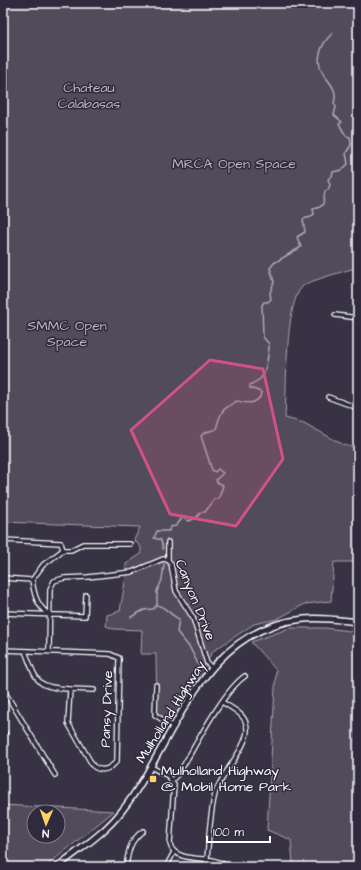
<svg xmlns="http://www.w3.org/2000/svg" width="361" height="870" viewBox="0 0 361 870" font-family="'Architects Daughter',sans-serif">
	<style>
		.green { fill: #514c5c; stroke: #a8a6ae; fill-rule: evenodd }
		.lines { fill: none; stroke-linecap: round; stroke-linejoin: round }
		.stream { stroke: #adabb2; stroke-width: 1.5 }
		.street-casing { stroke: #fff; stroke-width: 6 }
		.secondary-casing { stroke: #fff; stroke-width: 8 }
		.street { stroke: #2f2a3d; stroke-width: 3.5 }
		.secondary { stroke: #2f2a3d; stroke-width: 5 }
		.marked { fill: #d15284; fill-opacity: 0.2; stroke: #d15284; stroke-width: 3; stroke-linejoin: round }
		.poi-dot { fill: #ffd166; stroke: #2f2a3d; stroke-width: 1.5 }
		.labels { text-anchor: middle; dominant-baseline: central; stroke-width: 3; stroke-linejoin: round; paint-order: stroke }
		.park-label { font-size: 14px; fill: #b9b7be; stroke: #2f2a3d }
		.street-label { font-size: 14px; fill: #fff; stroke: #2f2a3d }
		.poi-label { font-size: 14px; fill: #fff; stroke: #2f2a3d; text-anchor: start }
	</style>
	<rect width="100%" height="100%" fill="#373345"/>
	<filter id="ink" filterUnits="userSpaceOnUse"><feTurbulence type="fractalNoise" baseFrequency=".025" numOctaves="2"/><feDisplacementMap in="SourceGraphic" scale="8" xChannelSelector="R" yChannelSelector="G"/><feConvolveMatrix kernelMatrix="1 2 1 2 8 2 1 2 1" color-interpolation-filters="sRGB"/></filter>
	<g filter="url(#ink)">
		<!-- green -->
		<path class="green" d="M3 3H358V267C349 270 308 281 303 286 284 302 287 391 285 418L304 423 342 444 358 449V562H334L331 601 305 604 277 619 254 624 213 651 172 722 157 713 156 654H141L142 630 114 629 106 626 107 615 120 611 126 576V564L141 554V547L134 540 140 527 3 522Z
			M290 628H325L358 632V867H291L293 863 291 840 267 830 276 670 251 642Z
			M3 805 114 811 45 867H3ZM34 812H58V836H34Z"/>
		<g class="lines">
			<!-- stream -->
			<path class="stream" d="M163 549 161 540 154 538 157 531H169L170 527 176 526 183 517 189 521 197 517 201 512H205L215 499 219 498 223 485 217 482 216 480 223 473 218 469 215 472 212 470 201 436 204 433 216 429C221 411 221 410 237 401 246 403 254 405 260 397L261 392 250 388V385C253 383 258 381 261 378 266 373 269 351 269 344L263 337 262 305 264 302H268L271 299 270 293 274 282 270 268 274 263 301 247 297 237 305 232 303 219 311 217 314 214 313 209 320 207 323 204 325 191 328 190 330 185 328 179 332 176 333 172 342 170 348 164 346 153 351 145 350 137 346 136 339 124 342 122 334 115 336 107 334 103C338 90 331 85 324 75 314 60 321 43 333 33
				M164 564 162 580 157 591V605C166 607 170 615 179 619L177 632 190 648 200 668
				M131 617 144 610 153 609 157 605"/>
			<defs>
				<path id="street" d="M335 315 358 318
					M328 397 358 408
					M3 540 61 543 63 550 43 565 32 580C34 594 37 607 50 615
					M168 542V560
					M63 550H71L83 544H130
					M3 578 32 580
					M3 613 85 616 86 595
					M3 650 110 654 119 658 117 761C110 769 102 773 93 766L68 723 70 689C35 688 37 681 25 651
					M49 651 50 589 54 581 64 578 88 577 132 572 163 559 168 560 171 564 176 591 193 618 207 663 211 667
					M3 659 7 650
					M156 685 155 715 174 727
					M3 689 55 775
					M70 689 94 690
					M3 733H5L3 757
					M151 767 168 776 174 784 170 844C173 860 200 858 212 860 219 862 225 865 230 867
					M171 781 179 773C195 747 222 692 245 676
					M126 867C128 852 130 840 143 831
					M166 867 174 852
					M206 867C209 844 209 817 215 794 220 775 248 747 247 729 247 715 233 709 222 702"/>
				<path id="secondary" d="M57 867C78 850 104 834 121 812 177 741 198 629 304 619 322 617 340 620 358 622"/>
			</defs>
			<!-- street casing -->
			<use href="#street" class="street-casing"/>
			<!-- secondary casing -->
			<use href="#secondary" class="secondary-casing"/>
			<!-- street -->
			<use href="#street" class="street"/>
			<!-- secondary -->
			<use href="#secondary" class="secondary"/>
		</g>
	</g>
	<!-- marked area -->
	<path class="marked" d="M210 360 263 369 283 459 236 526 170 514 131 430Z"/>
	<!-- markers -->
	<rect class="poi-dot" x="149" y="775" width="8" height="8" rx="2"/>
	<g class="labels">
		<!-- park labels -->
		<g class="park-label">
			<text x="89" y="88">Chateau<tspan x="89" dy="16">Calabasas</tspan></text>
			<text x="234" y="164">MRCA Open Space</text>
			<text x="67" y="326">SMMC Open<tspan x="67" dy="16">Space</tspan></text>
		</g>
		<!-- street labels -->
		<g class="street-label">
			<text transform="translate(195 600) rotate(68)">Canyon Drive</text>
			<text transform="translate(107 709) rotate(-88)">Pansy Drive</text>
			<text transform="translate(171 712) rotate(-58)">Mulholland Highway</text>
		</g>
		<!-- poi labels -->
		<g class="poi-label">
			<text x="161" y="771">Mulholland Highway<tspan x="161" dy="16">@ Mobil Home Park</tspan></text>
		</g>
	</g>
	<!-- margin -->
	<rect width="361" height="870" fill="none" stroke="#2f2a3d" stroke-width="16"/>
	<rect x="8" y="8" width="345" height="854" fill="none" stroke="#fff" stroke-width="1.5" filter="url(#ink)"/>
	<!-- north arrow -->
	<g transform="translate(46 824) rotate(182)"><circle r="19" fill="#2f2a3d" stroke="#827f8b"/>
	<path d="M0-3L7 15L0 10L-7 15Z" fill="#ffd166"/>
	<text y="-6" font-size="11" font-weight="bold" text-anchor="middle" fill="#ffffff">N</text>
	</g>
	<!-- scale -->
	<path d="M207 836v6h63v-6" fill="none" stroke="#ffffff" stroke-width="2"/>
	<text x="213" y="836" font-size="12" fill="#ffffff" stroke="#2f2a3d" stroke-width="3" paint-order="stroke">100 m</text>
</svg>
